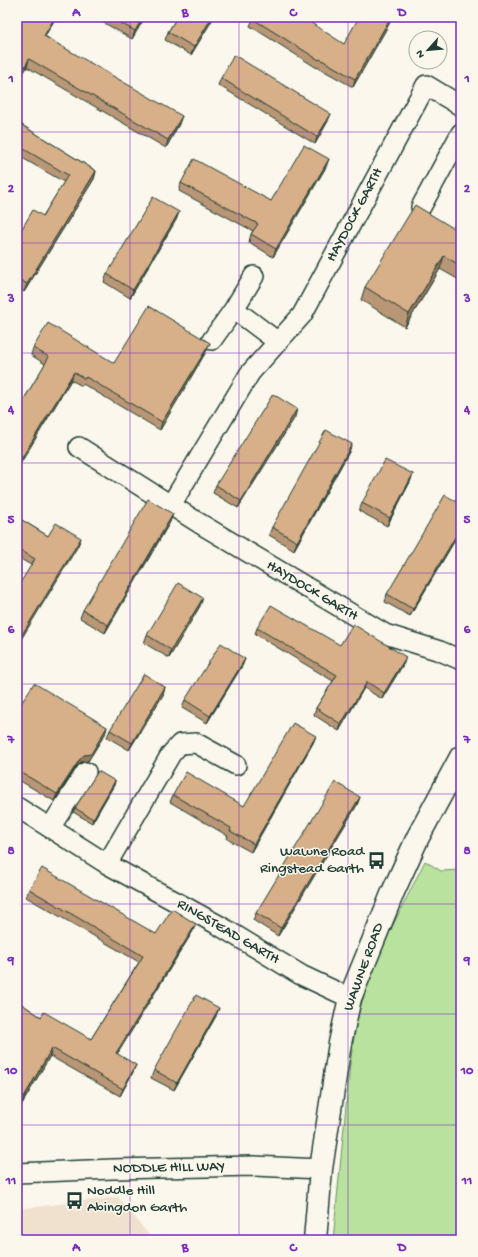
<svg xmlns="http://www.w3.org/2000/svg" width="478" height="1257" viewBox="0 0 478 1257" font-family="'Gochi Hand',sans-serif">
	<style>
		.built { fill: #f0e1ce }
		.park { fill: #b9e29e; stroke: #6c9069 }
		.lines { fill: none; stroke-linecap: round; stroke-linejoin: round }
		.minor-casing { stroke: #1f3d34; stroke-width: 22 }
		.tertiary-casing { stroke: #1f3d34; stroke-width: 25 }
		.minor { stroke: #fbf7ec; stroke-width: 19 }
		.tertiary { stroke: #fbf7ec; stroke-width: 22 }
		.wall { fill: #b99675; stroke: #1f3d34 }
		.shaded-wall { fill: #967a5f; stroke: #1f3d34 }
		.building { fill: #d7af88; stroke: #1f3d34 }
		.grid { fill: none; stroke: #7b2cbf; stroke-width: 1; stroke-opacity: 0.55 }
		.labels { text-anchor: middle; dominant-baseline: central; stroke-width: 3; stroke-linejoin: round; paint-order: stroke }
		.street-label { font-size: 15px; fill: #1f3d34; stroke: #fbf7ec }
		.poi-label { font-size: 15px; fill: #1f3d34; stroke: #fbf7ec; text-anchor: end }
		.neatline { fill: none; stroke: #7b2cbf; stroke-width: 1.5 }
		.grid-label { font-size: 13px; text-anchor: middle; font-weight: bold; fill: #7b2cbf }
	</style>
	<rect width="100%" height="100%" fill="#fbf7ec"/>
	<filter id="ink" filterUnits="userSpaceOnUse"><feTurbulence type="fractalNoise" baseFrequency=".025" numOctaves="2"/><feDisplacementMap in="SourceGraphic" scale="8" xChannelSelector="R" yChannelSelector="G"/><feConvolveMatrix kernelMatrix="1 2 1 2 8 2 1 2 1" color-interpolation-filters="sRGB"/></filter>
	<g filter="url(#ink)">
		<!-- built -->
		<path class="built" d="M118 1197 153 1240H17V1209Z"/>
		<!-- park -->
		<path class="park" d="M425 861 441 871 461 870V1240H333L350 1064 357 1018 375 961Z"/>
		<g class="lines">
			<defs>
				<path id="minor" d="M421 207 461 133
					M234 309 278 342
					M212 340 234 309 254 276
					M79 447 199 523 385 634 440 651 461 660
					M171 505 250 373 302 315 426 85 461 106
					M17 807 107 864 220 926 301 975 350 998
					M50 828 86 772
					M107 864 171 754 180 744 196 743 236 765
					M17 1173 113 1169 254 1166 321 1169"/>
				<path id="tertiary" d="M315 1240 321 1169 340 1043 350 998 393 892 418 837 461 757"/>
			</defs>
			<!-- minor casing -->
			<use href="#minor" class="minor-casing"/>
			<!-- tertiary casing -->
			<use href="#tertiary" class="tertiary-casing"/>
			<!-- minor -->
			<use href="#minor" class="minor"/>
			<!-- tertiary -->
			<use href="#tertiary" class="tertiary"/>
		</g>
		<!-- wall -->
		<path class="wall" d="M20 17H56L45 36 179 124 166 148 27 67 17 83V23Z
			M94 17H145L132 39Z
			M177 17H214L191 55 165 40 168 32Z
			M393 17 353 87 317 67V68L250 26 253 19 344 44Z
			M221 78 328 121 315 144 218 85Z
			M17 122 96 171 94 179 24 292 17 288V237L43 216 64 182 17 155Z
			M326 167 273 257 249 242 251 234 253 231 179 191 181 183 271 201Z
			M179 212 176 220 130 298 104 282 107 274Z
			M461 214V281L440 269 405 327 361 300 365 287 453 228Z
			M33 348 114 363 207 350 160 430 83 384 82 386 71 380 17 469V411L45 364 31 355Z
			M295 417 238 508 213 493 216 485Z
			M349 452 294 550 269 535 272 527Z
			M413 474 410 482 387 526 359 511 362 503Z
			M461 504V530L410 616 385 602 387 594Z
			M17 517 48 536 78 546 31 565 17 557Z
			M170 522 105 633 80 618 83 610Z
			M461 602V611L458 610Z
			M200 606 169 658 144 643 147 635Z
			M257 628 404 663 382 699 364 688 339 731 314 715 316 708 333 681 255 634Z
			M245 659 242 666 207 723 182 708 185 700Z
			M165 687 163 695 129 750 107 737 110 730Z
			M17 710 107 727 105 734 88 761 81 762 77 766 54 801 17 779Z
			M316 736 313 743 251 852 227 839 228 836 170 802 173 795 244 806Z
			M115 781 114 785 92 823 73 812 75 808Z
			M360 797 357 805 278 936 253 920 256 913Z
			M29 889 156 934 193 931 117 1054 133 1072 120 1096 50 1056 22 1104 17 1102V1001L41 1017 91 1039 139 962 26 897Z
			M216 1016 174 1090 151 1078 154 1070Z"/>
		<!-- shaded-wall -->
		<path class="shaded-wall" d="M55 17H56L41 43 44 36Z
			M143 17H145L132 39 135 31Z
			M212 17H214L191 55 194 47Z
			M391 17H393L353 87 355 79Z
			M29 59 27 67 17 83 20 76Z
			M331 114 328 121 315 144 317 137Z
			M182 116 179 124 166 148 168 140Z
			M329 159 326 167 273 257 276 249Z
			M96 171 94 179 24 292 27 284Z
			M179 212 176 220 130 298 133 290Z
			M444 256 440 269 405 327 409 314Z
			M210 343 207 350 160 430 162 422Z
			M74 372 71 380 17 469V466Z
			M297 409 295 417 238 508 241 501Z
			M352 444 349 452 294 550 297 542Z
			M413 474 410 482 387 526 390 518Z
			M173 514 170 522 105 633 108 625Z
			M461 527V530L410 616 413 609Z
			M81 538 78 546 17 646V643Z
			M203 598 200 606 169 658 171 650Z
			M406 657 404 663 382 699 384 693Z
			M245 659 242 666 207 723 210 716Z
			M367 682 364 688 339 731 341 724Z
			M165 687 163 695 129 750 132 743Z
			M107 727 105 734 88 761 81 762 77 766 54 801 57 794 80 759Z
			M316 736 313 743 251 852 254 844Z
			M115 781 114 785 92 823 93 819Z
			M360 797 357 805 278 936 281 928Z
			M196 924 193 931 113 1061 116 1053Z
			M219 1008 216 1016 174 1090 177 1083Z
			M52 1048 50 1056 22 1104 24 1097Z
			M136 1065 133 1072 120 1096 123 1089Z"/>
		<!-- building -->
		<path class="building" d="M20 17H55L44 36 182 116 168 140 29 59 20 76 17 74V23Z
			M110 17H143L135 31Z
			M177 17H212L194 47 168 32Z
			M254 17H302L344 44 359 17H391L355 79 320 59 319 60 253 19Z
			M234 55 331 114 317 137 221 78Z
			M17 122 96 171 27 284 17 278V237L33 210 43 216 68 175 17 145Z
			M304 145 329 159 276 249 251 234 258 224 181 183 194 159 271 201Z
			M153 197 179 212 133 290 107 274Z
			M415 205 453 228 461 214V266L444 256 409 314 365 287Z
			M149 306 210 343 162 422 86 377 85 379 74 372 17 466V411L49 357 33 348 48 323 114 363Z
			M273 394 297 409 241 501 216 485Z
			M326 430 352 444 297 542 272 527Z
			M385 460 413 474 390 518 362 503Z
			M445 495 461 504V527L413 609 387 594Z
			M148 499 173 514 108 625 83 610Z
			M17 517 48 536 56 523 81 538 17 643V588L35 559 17 548Z
			M178 583 203 598 171 650 147 635Z
			M271 605 340 645 353 624 406 657 384 693 367 682 341 724 316 708 337 675 257 628Z
			M221 643 245 659 210 716 185 700Z
			M144 674 165 687 132 743 110 730Z
			M34 683 107 727 91 754 84 755 80 759 57 794 17 770V710Z
			M293 723 316 736 254 844 230 831 231 828 173 795 186 772 244 806Z
			M98 771 115 781 93 819 75 808Z
			M335 782 360 797 281 928 256 913Z
			M42 868 156 934 172 909 196 924 116 1053 136 1065 123 1089 52 1048 24 1097 17 1093V1059L19 1055 17 1054V1001L41 1017 44 1012 91 1039 143 956 29 889Z
			M196 995 219 1008 177 1083 154 1070Z"/>
	</g>
	<!-- grid -->
	<path class="grid" d="M130 17V1240M239 17V1240M348 17V1240M17 132H461M17 243H461M17 353H461M17 463H461M17 573H461M17 684H461M17 794H461M17 904H461M17 1014H461M17 1125H461"/>
	<!-- icons -->
	<defs>
		<symbol id="bus-bare" viewBox="-9 -9 18 18"><path d="M-5-6H5V4H4V6H2V4H-2V6H-4V4H-5ZM-3.5-4V0h7V-4ZM-3.5 1.2v1.5H-2V1.2ZM2 1.2v1.5H3.5V1.2Z" fill="#1f3d34" stroke="#fbf7ec" stroke-width="2.5" paint-order="stroke"/></symbol>
	</defs>
	<g fill-rule="evenodd">
		<use href="#bus-bare" x="364" y="848" width="25" height="25"/>
		<use href="#bus-bare" x="62" y="1188" width="25" height="25"/>
	</g>
	<g class="labels">
		<!-- street labels -->
		<g class="street-label">
			<text transform="translate(355 215) rotate(-62)">HAYDOCK GARTH</text>
			<text transform="translate(312 591) rotate(31)">HAYDOCK GARTH</text>
			<text transform="translate(228 932) rotate(30)">RINGSTEAD GARTH</text>
			<text transform="translate(364 967) rotate(-70)">WAWNE ROAD</text>
			<text transform="translate(169 1168) rotate(-1)">NODDLE HILL WAY</text>
		</g>
		<!-- poi labels -->
		<g class="poi-label">
			<text x="364" y="852">Wawne Road<tspan x="364" dy="17">Ringstead Garth</tspan></text>
			<text x="87" y="1191" text-anchor="start">Noddle Hill<tspan x="87" dy="17">Abingdon Garth</tspan></text>
		</g>
	</g>
	<!-- margin -->
	<rect width="478" height="1257" fill="none" stroke="#fbf7ec" stroke-width="44"/>
	<!-- north arrow -->
	<g transform="translate(428 50) rotate(243)"><circle r="19" fill="#fbf7ec" stroke="#a3ada2"/>
	<path d="M0-3L7 15L0 10L-7 15Z" fill="#1f3d34"/>
	<text y="-6" font-size="11" font-weight="bold" text-anchor="middle" fill="#1f3d34">N</text>
	</g>
	<rect x="22" y="22" width="434" height="1213" class="neatline"/>
	<g class="grid-label">
		<text x="76" y="16">A</text>
		<text x="185" y="16">B</text>
		<text x="293" y="16">C</text>
		<text x="402" y="16">D</text>
		<text x="11" y="82">1</text>
		<text x="467" y="82">1</text>
		<text x="11" y="192">2</text>
		<text x="467" y="192">2</text>
		<text x="11" y="302">3</text>
		<text x="467" y="302">3</text>
		<text x="11" y="413">4</text>
		<text x="467" y="413">4</text>
		<text x="11" y="523">5</text>
		<text x="467" y="523">5</text>
		<text x="11" y="633">6</text>
		<text x="467" y="633">6</text>
		<text x="11" y="743">7</text>
		<text x="467" y="743">7</text>
		<text x="11" y="854">8</text>
		<text x="467" y="854">8</text>
		<text x="11" y="964">9</text>
		<text x="467" y="964">9</text>
		<text x="11" y="1074">10</text>
		<text x="467" y="1074">10</text>
		<text x="11" y="1184">11</text>
		<text x="467" y="1184">11</text>
		<text x="76" y="1251">A</text>
		<text x="185" y="1251">B</text>
		<text x="293" y="1251">C</text>
		<text x="402" y="1251">D</text>
	</g>
</svg>
